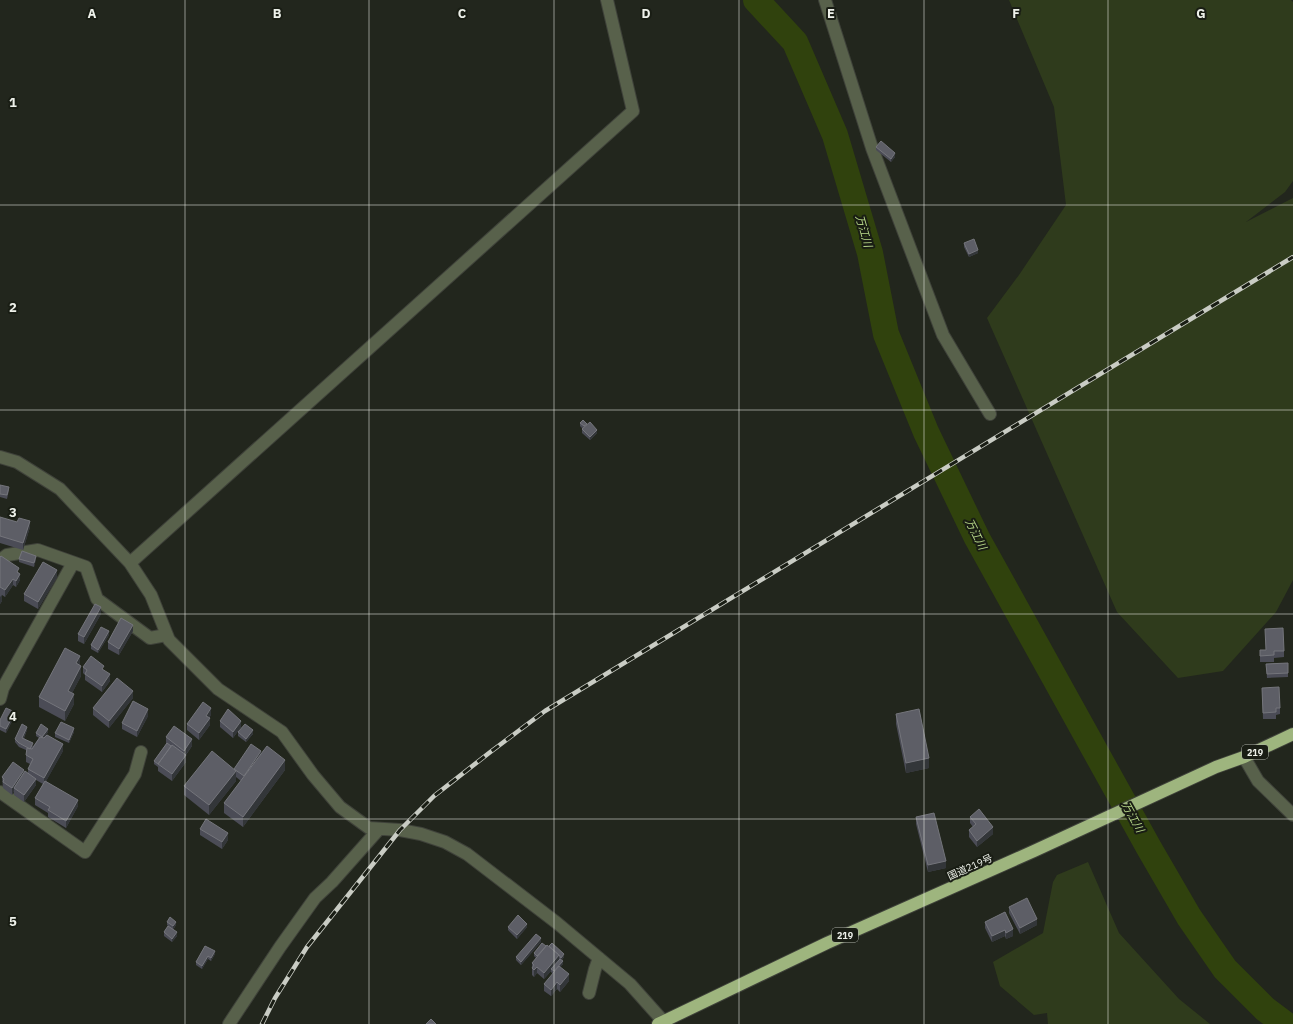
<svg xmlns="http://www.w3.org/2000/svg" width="1293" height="1024" viewBox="0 0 1293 1024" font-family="'IBM Plex Sans','Noto Sans JP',sans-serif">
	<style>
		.green { fill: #2f3b1c }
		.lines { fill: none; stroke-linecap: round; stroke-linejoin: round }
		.river { stroke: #30420d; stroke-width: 26 }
		.minor-casing { stroke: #3f423a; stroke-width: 14 }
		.highway-casing { stroke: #3f423a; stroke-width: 14 }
		.minor { stroke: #58614b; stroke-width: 12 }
		.highway { stroke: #9eb57e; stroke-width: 12 }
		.rail-casing { stroke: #c9ccc4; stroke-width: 4.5 }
		.rail { stroke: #191d14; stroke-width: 3; stroke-dasharray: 9; stroke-linecap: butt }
		.wall { fill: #4b4c56 }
		.shaded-wall { fill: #333639 }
		.building { fill: #5d5e66; stroke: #74757b }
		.grid { fill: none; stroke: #eef1ea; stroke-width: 1; stroke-opacity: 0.55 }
		.labels { text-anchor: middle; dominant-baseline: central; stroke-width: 4; stroke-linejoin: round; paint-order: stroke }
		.shield { fill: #191d14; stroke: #aeb1aa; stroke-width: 1 }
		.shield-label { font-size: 9px; font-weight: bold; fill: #eef1ea }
		.street-label { font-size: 10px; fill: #eef1ea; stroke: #191d14 }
		.water-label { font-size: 11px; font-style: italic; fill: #b9d98a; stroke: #191d14 }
		.grid-label { font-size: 13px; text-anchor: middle; font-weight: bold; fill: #eef1ea; stroke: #191d14; stroke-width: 4; stroke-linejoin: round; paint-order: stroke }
	</style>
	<rect width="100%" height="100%" fill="#22261d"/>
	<!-- green -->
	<path class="green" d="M1009 0H1291L1293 2V181L1285 192 1246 222 1293 198V580L1276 612 1223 671 1178 678 1117 612 987 318 1019 275 1066 205 1054 107Z
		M1088 862 1119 933 1179 999 1210 1024H1048L1047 1013 1034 1015 1000 986 993 962 1043 933 1053 882 1057 875Z"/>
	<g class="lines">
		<!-- river -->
		<path class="river" d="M756 0 795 42 835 135 870 253 886 334 926 432 977 538 1149 848 1189 917 1225 969 1265 1009 1285 1024"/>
		<defs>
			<path id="minor" d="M825 0 872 148 943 335 990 414
				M0 457 17 462 60 489 130 563 151 595 169 640 218 689 282 732 313 775 340 807 369 828 400 830 421 834 445 842 467 854 557 923 630 984 663 1021
				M0 560 7 555 38 550 86 567 97 599 150 638 166 635
				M130 563 633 111 607 0
				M0 699 3 688 73 563
				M1244 757 1258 781 1293 815
				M0 792 85 852 135 774 141 752
				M589 993 595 969 599 958
				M229 1024 280 947 315 898 332 882 379 829"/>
			<path id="highway" d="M658 1024 827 943 1034 851 1216 767 1244 757 1293 734"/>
		</defs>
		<!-- minor casing -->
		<use href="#minor" class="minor-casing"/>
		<!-- highway casing -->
		<use href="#highway" class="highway-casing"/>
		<!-- minor -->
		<use href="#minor" class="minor"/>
		<!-- highway -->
		<use href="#highway" class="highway"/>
		<defs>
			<path id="rail" d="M262 1024 275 998 307 947 400 830 434 796 489 753 545 711 1293 257"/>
		</defs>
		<!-- rail casing -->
		<use href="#rail" class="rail-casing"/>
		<!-- rail -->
		<use href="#rail" class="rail"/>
	</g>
	<!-- wall -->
	<path class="wall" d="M876 147 895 157 891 162 876 150Z
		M964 243 978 253 969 257 964 247Z
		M580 423 587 425 597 433 590 440 582 433V429H583L580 426Z
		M0 485 9 490 7 499 0 497Z
		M0 517 30 527 23 550 0 543Z
		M0 557 19 573 20 580 16 587 13 585 5 597 2 595V601L0 604Z
		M19 559H36L34 567 19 562Z
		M57 577 38 609 24 601V594Z
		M101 614 84 644 78 641V634Z
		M133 631 119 655 108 649V642Z
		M109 635 98 653 91 649V645Z
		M1260 650 1284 651V657L1274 658V662H1260Z
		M1288 663V677L1267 678 1266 664Z
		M80 666 81 676 72 693 74 704 65 721 39 707V697Z
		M83 667 104 670 110 681 102 692 85 680V675L83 673Z
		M1262 688 1280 708V714L1276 715V719H1263Z
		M133 698 109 728 93 715V708Z
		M896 714 929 768 906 773 896 724Z
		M15 715 6 733 0 730V720Z
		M211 715 209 718 210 725 199 740 187 730V724Z
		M148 716 137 737 122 729V723Z
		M220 721 241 727 233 738 220 727Z
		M27 730 24 738 33 746 31 749 39 738 36 736V733L48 732 44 738 63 751 46 781 78 806 66 828 48 817V813L35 805V798L43 784 36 780V785L24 802 14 795V791L12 795 3 788 2 777 28 773V769L30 764 26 762V750L19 747 15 742V739Z
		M74 732 69 743 55 737V733Z
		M238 732 253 734 246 742 238 736Z
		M166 737 192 746 186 755V762L172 781 158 771V767L154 764V761L166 744Z
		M261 755 285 770 243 827 224 813V803L241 781 236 777V781L209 815 184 795V786L234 769Z
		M916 817 946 868 928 872 916 824Z
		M970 817 993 834 977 847 969 837V830L973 827 970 823Z
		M200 829 228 840 222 849 200 835Z
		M1009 907 1037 925 1020 934 1009 913Z
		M1005 912 1013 936 1006 939 1005 936 992 942 985 928V922Z
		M167 922 176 925 173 930 177 936 172 942 164 936V932L168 926 167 925Z
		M508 927H527L517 939 508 930Z
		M541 942 521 965 516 960V957Z
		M205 946 215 954 211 961 208 959 202 969 196 965V962Z
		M546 946 564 957 562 960 563 964 560 967 569 981 560 992 557 989 551 996 544 991V984L553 974 551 972V971L544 979 537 973 534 977 532 975V963L536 958 534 956V953Z"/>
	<!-- shaded-wall -->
	<path class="shaded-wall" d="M895 153V157L891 162V159Z
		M978 250V253L969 257V254Z
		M597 430V433L590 440V437Z
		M30 521V527L23 550V543Z
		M36 556V559L34 567V563Z
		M57 570V577L38 609V602Z
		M20 574V580L16 587V581Z
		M13 579V585L5 597V590Z
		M2 595V601L0 604V597Z
		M101 607V614L84 644V637Z
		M133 625V631L119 655V649Z
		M109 631V635L98 653V650Z
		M80 656V666L76 663Z
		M81 666V676L68 701V691Z
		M110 674V681L102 692V686Z
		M133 691V698L109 728V721Z
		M74 694V704L65 721V711Z
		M211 708V715L206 722V716Z
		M148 709V716L137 737V731Z
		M15 712V715L6 733V729Z
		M210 718V725L199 740V733Z
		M241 721V727L233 738V732Z
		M27 727V730L22 741V738Z
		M74 728V732L69 743V740Z
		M48 729V732L42 740V737Z
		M253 730V734L246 742V739Z
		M192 739V746L184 757V751Z
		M63 744V751L44 785V778Z
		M261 751V758L244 782V776Z
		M186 755V762L172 781V774Z
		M929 758V768L906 773V763Z
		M285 760V770L243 827V817Z
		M24 770V777L14 788V791L12 795V788Z
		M236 771V781L209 815V805Z
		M36 779V785L24 802V795Z
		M78 800V806L66 828V821Z
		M993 827V834L977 847V841Z
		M228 833V840L222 849V842Z
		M946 861V868L928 872V865Z
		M1037 919V925L1020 934V928Z
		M176 922V925L173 930V926Z
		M527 924V927L517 939V935Z
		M1013 929V936L1006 939V933Z
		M1005 930V936L992 942V936Z
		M177 932V936L172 942V939Z
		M541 938V942L521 965V962Z
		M215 951V954L211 961V958Z
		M564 954V957L561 961V958Z
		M559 955V962L551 969V971L544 979V973Z
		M208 956V959L202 969V966Z
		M563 961V964L554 975V971Z
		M537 967V973L534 977V970Z
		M569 974V981L560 992V985Z
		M557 982V989L551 996V990Z"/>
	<!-- building -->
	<path class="building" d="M881 141 895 153 891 159 876 147Z
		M974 239 978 250 969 254 964 243Z
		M583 420 587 424 584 426 580 423Z
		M590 422 597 430 590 437 582 429Z
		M0 485 9 487 7 495 0 494Z
		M0 517 17 522 19 518 30 521 23 543 0 536Z
		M22 551 36 556 34 563 19 559Z
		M1 556 19 568 17 572 20 574 16 581 13 579 5 590 0 587V557Z
		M43 562 57 570 38 602 24 594Z
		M95 604 101 607 84 637 78 634Z
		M121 618 133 625 119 649 108 642Z
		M101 627 109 631 98 650 91 645Z
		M1283 628 1284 651H1274V655L1260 656V650H1266L1265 629Z
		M65 648 80 656 76 663 81 666 68 691 74 694 65 711 39 697Z
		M91 656 104 666 102 669 110 674 102 686 85 674 87 670 83 667Z
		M1288 663V673L1267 674 1266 664Z
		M117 678 133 691 109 721 93 708Z
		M1279 687 1280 708H1276V712L1263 713 1262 688Z
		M133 701 148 709 137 731 122 723Z
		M203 702 211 708 206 716 210 718 199 733 187 724Z
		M6 708 15 712 6 729 0 726V720Z
		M228 709 241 721 233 732 220 721Z
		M919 709 929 758 906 763 896 714Z
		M61 722 74 728 69 740 55 733Z
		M22 724 27 727 22 738 33 743 30 749 19 743 15 739Z
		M41 724 48 729 42 737 36 733Z
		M245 724 253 730 246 739 238 732Z
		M174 726 192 739 184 751 166 737Z
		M47 735 63 744 44 778 28 769 33 759 26 755 27 748 32 749 40 737 44 738Z
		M167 743 171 746 158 764 154 761Z
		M251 744 261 751 244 776 234 769Z
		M172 745 186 755 172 774 158 764Z
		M267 746 285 760 243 817 224 803Z
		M212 751 236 771 209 805 184 786Z
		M13 762 24 770 12 788 3 782 4 779 2 777Z
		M25 771 36 779 24 795 14 788Z
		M45 781 78 800 66 821 48 810 50 807 35 798Z
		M979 809 993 827 977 841 969 830 976 824 970 817Z
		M934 813 946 861 928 865 916 817Z
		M206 819 228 833 222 842 200 829Z
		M1027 898 1037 919 1020 928 1009 907Z
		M1005 912 1013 929 1006 933 1005 930 992 936 985 922Z
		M518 915 527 924 517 935 508 927Z
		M170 917 176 922 173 926 167 922Z
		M168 926 177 932 172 939 164 932Z
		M536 934 541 938 521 962 516 957Z
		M542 943 546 946 537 956 534 953Z
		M552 943 564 954 561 958 559 955 549 946Z
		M547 945 559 955 544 973 537 967 534 970 532 968 534 965 532 963Z
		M205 946 215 951 211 958 208 956 202 966 196 962Z
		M560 959 563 961 554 971 551 969Z
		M559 966 569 974 560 985 557 982 551 990 544 984Z
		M431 1019 436 1024H426Z"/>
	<!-- grid -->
	<path class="grid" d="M185 0V1024M369 0V1024M554 0V1024M739 0V1024M924 0V1024M1108 0V1024M0 205H1293M0 410H1293M0 614H1293M0 819H1293"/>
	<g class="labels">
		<!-- shield labels -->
		<g class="shield">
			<rect x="1242" y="745" width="26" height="14" rx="3"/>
			<rect x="832" y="928" width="26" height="14" rx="3"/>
		</g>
		<g class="shield-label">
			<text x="1255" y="752">219</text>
			<text x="845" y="935">219</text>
		</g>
		<!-- street labels -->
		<g class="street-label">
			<text transform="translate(970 867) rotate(-24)">国道219号</text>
		</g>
		<!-- water labels -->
		<g class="water-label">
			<text transform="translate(864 231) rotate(74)">万江川</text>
			<text transform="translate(976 534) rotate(63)">万江川</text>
			<text transform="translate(1133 817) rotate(61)">万江川</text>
		</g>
	</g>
	<g class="grid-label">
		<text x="92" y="18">A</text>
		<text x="277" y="18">B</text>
		<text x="462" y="18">C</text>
		<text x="646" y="18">D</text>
		<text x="831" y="18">E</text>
		<text x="1016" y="18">F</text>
		<text x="1201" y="18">G</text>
		<text x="13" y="107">1</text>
		<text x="13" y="312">2</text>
		<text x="13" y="517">3</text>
		<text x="13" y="721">4</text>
		<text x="13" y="926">5</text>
	</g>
</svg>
